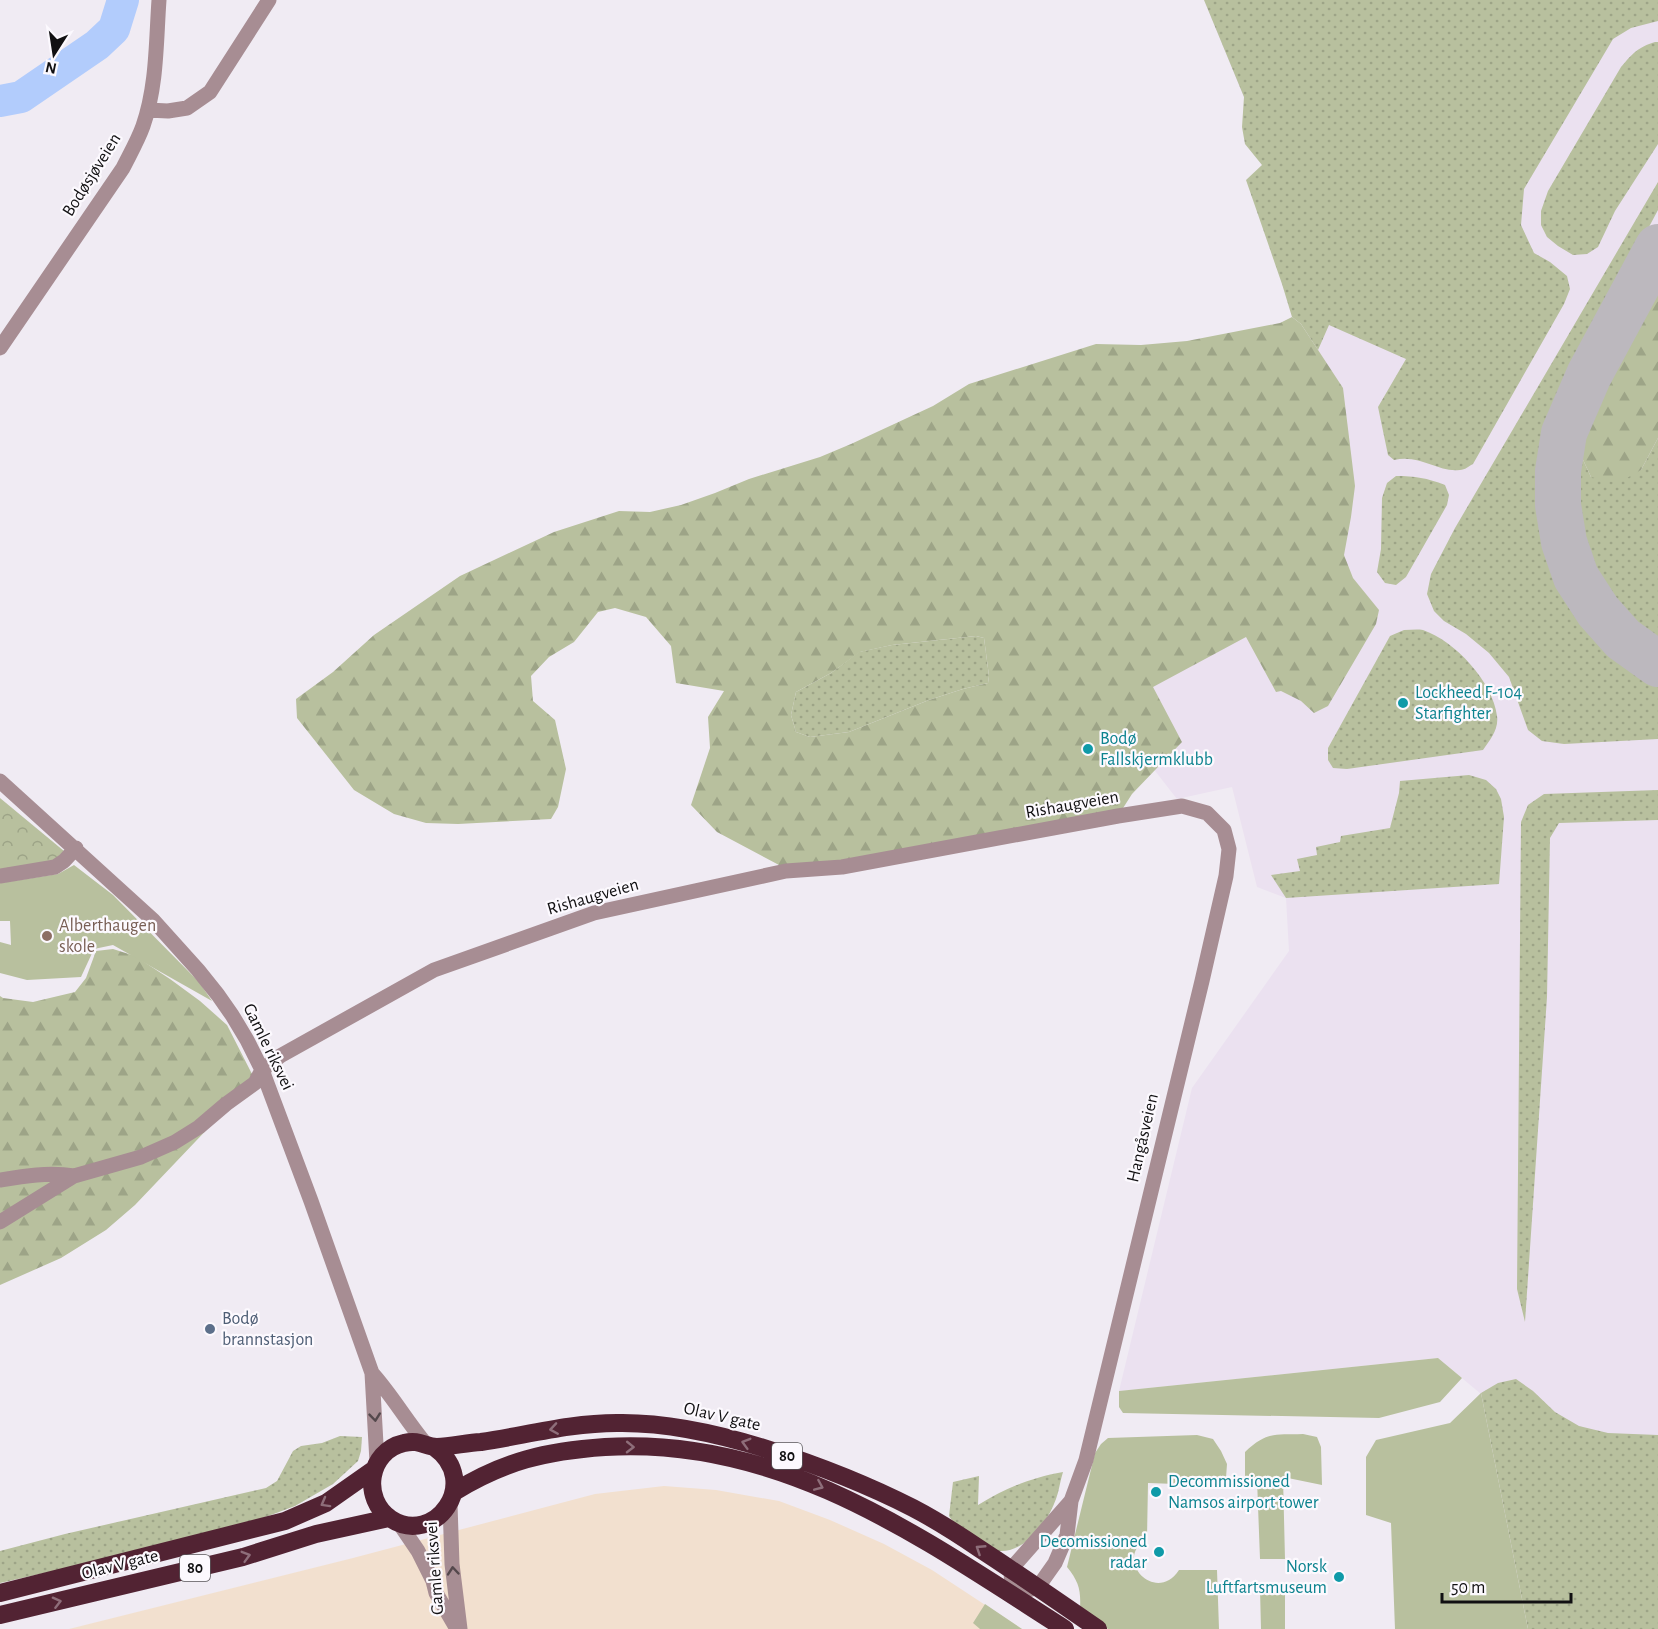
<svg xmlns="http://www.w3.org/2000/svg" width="1658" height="1629" viewBox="0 0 1658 1629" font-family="'Alegreya Sans',sans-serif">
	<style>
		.commercial { fill: #f2e0cf }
		.built { fill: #ebe1f0 }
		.grass { fill: url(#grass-dots) }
		.forest { fill: url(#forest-firs); fill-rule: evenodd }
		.park { fill: url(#park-crowns) }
		.garden { fill: #b8c09e }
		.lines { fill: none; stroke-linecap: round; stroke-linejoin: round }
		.river { stroke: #b2ccfc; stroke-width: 32 }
		.taxiway { stroke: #bcb8be; stroke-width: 46 }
		.minor { stroke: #a78d93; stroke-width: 15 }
		.highway { stroke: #522333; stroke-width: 18 }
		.oneway { stroke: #54484c }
		.oneway2 { stroke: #8e6e7a }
		.culture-dot { fill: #0f9aa8; stroke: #fcf9fe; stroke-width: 2 }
		.education-dot { fill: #8d6e63; stroke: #fcf9fe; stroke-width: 2 }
		.service-dot { fill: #5c6f8a; stroke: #fcf9fe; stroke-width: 2 }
		.labels { text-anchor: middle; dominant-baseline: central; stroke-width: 4.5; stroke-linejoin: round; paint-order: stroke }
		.shield { fill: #fcf9fe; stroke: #585659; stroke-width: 1.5 }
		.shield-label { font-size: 16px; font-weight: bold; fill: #111012 }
		.street-label { font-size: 18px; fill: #111012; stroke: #fcf9fe }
		.culture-label { font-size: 18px; fill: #0d838f; stroke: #fcf9fe; text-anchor: start }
		.education-label { font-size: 18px; fill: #785e54; stroke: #fcf9fe; text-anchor: start }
		.service-label { font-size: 18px; fill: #4e5e75; stroke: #fcf9fe; text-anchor: start }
	</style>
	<defs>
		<pattern id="grass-dots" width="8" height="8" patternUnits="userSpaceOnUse" patternTransform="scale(1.5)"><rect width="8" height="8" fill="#b8c09e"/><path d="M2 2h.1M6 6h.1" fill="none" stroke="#9da487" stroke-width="1.8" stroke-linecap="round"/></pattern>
		<pattern id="forest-firs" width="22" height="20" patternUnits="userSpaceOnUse" patternTransform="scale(1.5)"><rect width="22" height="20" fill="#b8c09e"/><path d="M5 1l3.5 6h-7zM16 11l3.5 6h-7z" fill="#9da487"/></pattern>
		<pattern id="park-crowns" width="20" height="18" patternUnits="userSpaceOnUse" patternTransform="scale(1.5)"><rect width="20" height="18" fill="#b8c09e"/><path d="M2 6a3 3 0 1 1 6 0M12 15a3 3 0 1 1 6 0" fill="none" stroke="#9da487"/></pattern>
	</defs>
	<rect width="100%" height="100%" fill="#f0ebf3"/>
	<!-- commercial -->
	<path class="commercial" d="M664 1486 716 1490 779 1501 830 1520 884 1544 932 1570 1022 1629H69L353 1558 595 1494Z"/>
	<!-- built -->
	<path class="built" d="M1204 0H1658V1629H1528L1481 1394 1438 1358 1119 1391 1192 1088 1289 951 1286 898 1257 887 1232 787 1177 799 1095 694 1301 345 1328 302Z"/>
	<!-- grass -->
	<path class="grass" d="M1204 0H1658V21L1631 28 1613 39 1524 189 1521 225 1534 253 1550 262 1567 276 1570 289 1564 304 1473 464C1469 466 1465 470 1460 470 1438 473 1421 454 1394 460L1388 455 1378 407 1406 359 1329 325 1318 350 1301 324 1292 317 1282 284 1246 180 1262 165 1245 144 1242 127 1244 97Z
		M1655 42H1658V144L1615 211 1598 247 1587 254 1573 255 1558 246 1547 237 1541 225V211L1548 191 1621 67C1632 54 1638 47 1655 42Z
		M1658 182V210L1595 328 1550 421 1536 476 1538 522 1551 569 1568 603 1595 638 1622 664 1658 686V739L1564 744 1542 741 1528 730 1509 677 1489 653 1466 634 1444 621 1434 611 1427 594 1431 574 1455 528Z
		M1658 438V644C1605 610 1576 556 1577 493 1577 479 1578 465 1579 451L1591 477 1641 470Z
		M1396 476C1415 476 1427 478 1445 485L1449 495 1447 505 1406 577 1396 585 1385 583 1377 572 1381 549 1382 498 1387 483Z
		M1404 630C1410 630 1417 629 1423 630 1455 641 1493 682 1497 716 1499 729 1490 740 1483 750L1347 769 1333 768 1328 760V748L1390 636Z
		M976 636 984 638 989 676 988 683 963 689 929 700 849 732 810 737 796 732 791 715 796 692 831 673 859 652 892 645Z
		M1469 775 1486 780 1496 789 1501 799 1504 817 1499 884 1286 898 1271 875 1300 871 1297 859 1317 855 1316 847 1340 842 1341 836 1390 828 1399 793 1400 781Z
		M1658 790V820L1559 823 1550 838 1547 997 1525 1322 1517 1289 1521 822 1528 805 1544 794Z
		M1516 1379 1533 1391 1555 1412 1579 1426 1608 1433 1658 1435V1629H1528L1481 1393 1498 1383Z
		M340 1436 362 1437 361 1451 358 1461 333 1484 295 1506 263 1518 62 1569 0 1583V1551L65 1534 266 1488 277 1481 293 1451 301 1446 322 1443Z
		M1063 1472C1060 1481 1059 1491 1056 1499 1047 1525 1018 1562 988 1548 984 1546 980 1543 977 1540 965 1532 957 1528 949 1516L953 1482 979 1476 978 1505C1006 1488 1030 1478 1063 1472Z"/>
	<!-- forest -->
	<path class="forest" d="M1658 282V438L1641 470 1618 483 1591 477 1579 451 1593 410Z
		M1292 317 1301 324 1343 388 1355 486 1351 517 1344 555 1353 578 1379 610 1376 624 1328 706 1314 713 1301 701 1281 691 1276 692 1246 637 1153 687 1182 742 1132 794 1118 816 842 867 779 865 717 832 691 805 710 748 708 717 724 691 676 683 671 646 646 617 615 608 598 612 574 642 549 657 531 676 533 701 555 720 566 769 558 807 551 819 458 824 426 823 394 814 354 790 297 718 296 699 333 672 374 635 460 576 554 532 619 511 650 512 681 505 715 493 749 479 820 457 851 444 933 406 969 384 1096 344 1141 345 1187 341 1280 323ZM976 636 984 638 989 676 988 683 963 689 929 700 849 732 810 737 796 732 791 715 796 692 831 673 860 652 892 645Z
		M113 949 135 956 170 979 200 1001 227 1025 253 1076 215 1121 135 1205 106 1230 61 1258 0 1285V996L3 998 33 1002 75 992 86 978 96 951Z"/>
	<!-- park -->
	<path class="park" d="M0 798 64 851 54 863 0 873Z"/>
	<!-- garden -->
	<path class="garden" d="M74 865 113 895 199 982 212 1001 113 945 94 949 81 977 27 980 0 973V942L11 945 10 921H0V883L58 874Z
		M1438 1358 1462 1378 1440 1402 1379 1418 1123 1413 1119 1407V1391Z
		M1481 1393 1528 1629H1395L1391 1523 1366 1515V1457L1376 1440 1450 1423Z
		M1303 1434 1317 1437 1321 1447 1322 1485 1283 1477 1285 1559H1260L1257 1479 1245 1477V1452C1267 1431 1275 1435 1303 1434Z
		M1197 1435 1213 1439 1221 1451 1227 1464 1226 1478 1191 1476 1176 1484 1148 1483 1147 1538C1112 1560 1156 1605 1179 1570H1217L1219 1629H1108L1080 1609C1081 1590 1079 1582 1067 1567L1095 1453 1101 1444 1108 1438Z
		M1260 1589H1285V1629H1261Z
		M985 1604 1022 1629H980L973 1623Z"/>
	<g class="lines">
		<!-- river -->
		<path class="river" d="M0 101 21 97 97 45 114 29 123 0"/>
		<!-- taxiway -->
		<path class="taxiway" d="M1658 247 1589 375 1564 433 1558 471V505L1564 542 1576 577 1598 611 1623 639 1658 664"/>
		<!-- minor -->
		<path class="minor" d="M148 110 168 111 187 108 210 92 269 0
			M0 348 123 168C130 154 138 140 143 126 157 86 156 42 159 0
			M0 781 153 920 198 970 218 995 232 1015 247 1040 262 1070 311 1201 372 1373 377 1462
			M0 876 55 867 64 861 76 848
			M0 1180C24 1176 49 1172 74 1176
			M0 1222 74 1176 141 1157 175 1142 199 1127 226 1104 255 1083 262 1070 280 1056 434 970 594 913 786 871 842 867 1118 816 1182 806 1207 813 1224 830 1229 849 1226 876 1202 981 1086 1460 1071 1501 1067 1535 1055 1563 1038 1587 1012 1595 1011 1569 1071 1501
			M372 1373C391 1394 406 1420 425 1443
			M450 1504 452 1564 460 1629
			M399 1523 418 1551 433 1581 436 1593 457 1629"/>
		<!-- highway -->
		<path class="highway" d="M434 1447C483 1482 434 1547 391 1519 361 1499 368 1451 404 1443 420 1439 425 1447 437 1447 452 1446 467 1443 481 1442 527 1435 571 1423 617 1423 668 1422 719 1434 767 1449 817 1465 866 1484 913 1508 936 1520 958 1534 980 1549 1020 1575 1059 1602 1098 1629
			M454 1492C504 1461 546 1451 605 1447 783 1436 922 1538 1065 1629
			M0 1593 285 1521 326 1503 373 1470
			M0 1615 243 1557 316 1534 389 1518"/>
	</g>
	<!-- one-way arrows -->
	<defs><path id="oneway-chevron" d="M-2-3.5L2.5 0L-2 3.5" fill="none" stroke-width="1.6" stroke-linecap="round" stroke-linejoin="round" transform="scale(1.5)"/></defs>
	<g class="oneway">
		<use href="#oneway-chevron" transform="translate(375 1417) rotate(84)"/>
		<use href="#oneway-chevron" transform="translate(453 1571) rotate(-95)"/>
	</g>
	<g class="oneway2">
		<use href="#oneway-chevron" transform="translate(554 1429) rotate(171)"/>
		<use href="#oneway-chevron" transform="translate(746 1443) rotate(-164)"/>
		<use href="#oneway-chevron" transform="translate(630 1447) rotate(1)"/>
		<use href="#oneway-chevron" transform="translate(819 1486) rotate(23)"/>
		<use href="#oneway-chevron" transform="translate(325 1503) rotate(151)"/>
		<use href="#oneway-chevron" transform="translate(980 1549) rotate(-147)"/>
		<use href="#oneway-chevron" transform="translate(246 1556) rotate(-16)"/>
		<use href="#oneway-chevron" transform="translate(57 1602) rotate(-14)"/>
	</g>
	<!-- markers -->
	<g class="culture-dot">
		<circle cx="1403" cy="703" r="6"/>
		<circle cx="1088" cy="749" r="6"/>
		<circle cx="1156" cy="1492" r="6"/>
		<circle cx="1159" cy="1552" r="6"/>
		<circle cx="1339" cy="1577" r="6"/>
	</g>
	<circle class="education-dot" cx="47" cy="936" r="6"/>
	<circle class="service-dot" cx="210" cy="1329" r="6"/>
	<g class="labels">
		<!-- shield labels -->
		<g class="shield">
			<rect x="772" y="1443" width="30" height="26" rx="4.5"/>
			<rect x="180" y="1555" width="30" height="26" rx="4.5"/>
		</g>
		<g class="shield-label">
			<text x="787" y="1456">80</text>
			<text x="195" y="1568">80</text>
		</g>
		<!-- street labels -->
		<g class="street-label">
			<text transform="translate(92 175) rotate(-58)">Bodøsjøveien</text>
			<text transform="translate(1072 805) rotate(-10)">Rishaugveien</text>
			<text transform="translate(593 897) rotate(-16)">Rishaugveien</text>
			<text transform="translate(268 1047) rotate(64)">Gamle riksvei</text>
			<text transform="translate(1143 1138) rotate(-77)">Hangåsveien</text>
			<text transform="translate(722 1417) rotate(13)">Olav V gate</text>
			<text transform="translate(120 1565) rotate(-14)">Olav V gate</text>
			<text transform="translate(435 1568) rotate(-94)">Gamle riksvei</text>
		</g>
		<!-- culture labels -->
		<g class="culture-label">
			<text x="1415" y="693">Lockheed F-104<tspan x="1415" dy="21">Starfighter</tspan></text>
			<text x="1100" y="739">Bodø<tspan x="1100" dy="21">Fallskjermklubb</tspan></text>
			<text x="1168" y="1482">Decommissioned<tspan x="1168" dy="21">Namsos airport tower</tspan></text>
			<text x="1147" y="1542" text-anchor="end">Decomissioned<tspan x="1147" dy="21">radar</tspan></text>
			<text x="1327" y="1567" text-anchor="end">Norsk<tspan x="1327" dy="21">Luftfartsmuseum</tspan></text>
		</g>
		<!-- education labels -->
		<g class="education-label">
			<text x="59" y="926">Alberthaugen<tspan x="59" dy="21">skole</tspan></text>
		</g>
		<!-- service labels -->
		<g class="service-label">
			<text x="222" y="1319">Bodø<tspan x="222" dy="21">brannstasjon</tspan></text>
		</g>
	</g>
	<!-- north arrow -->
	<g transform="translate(54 54) rotate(192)" stroke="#fcf9fe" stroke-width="4.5" paint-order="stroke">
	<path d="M0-4.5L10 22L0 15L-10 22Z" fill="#111012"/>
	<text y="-9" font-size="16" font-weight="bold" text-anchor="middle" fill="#111012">N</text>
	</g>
	<!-- scale -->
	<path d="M1442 1593v9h129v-9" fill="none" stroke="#111012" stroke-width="3"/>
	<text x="1451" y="1593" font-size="18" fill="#111012" stroke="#fcf9fe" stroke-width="4.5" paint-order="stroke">50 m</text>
</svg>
